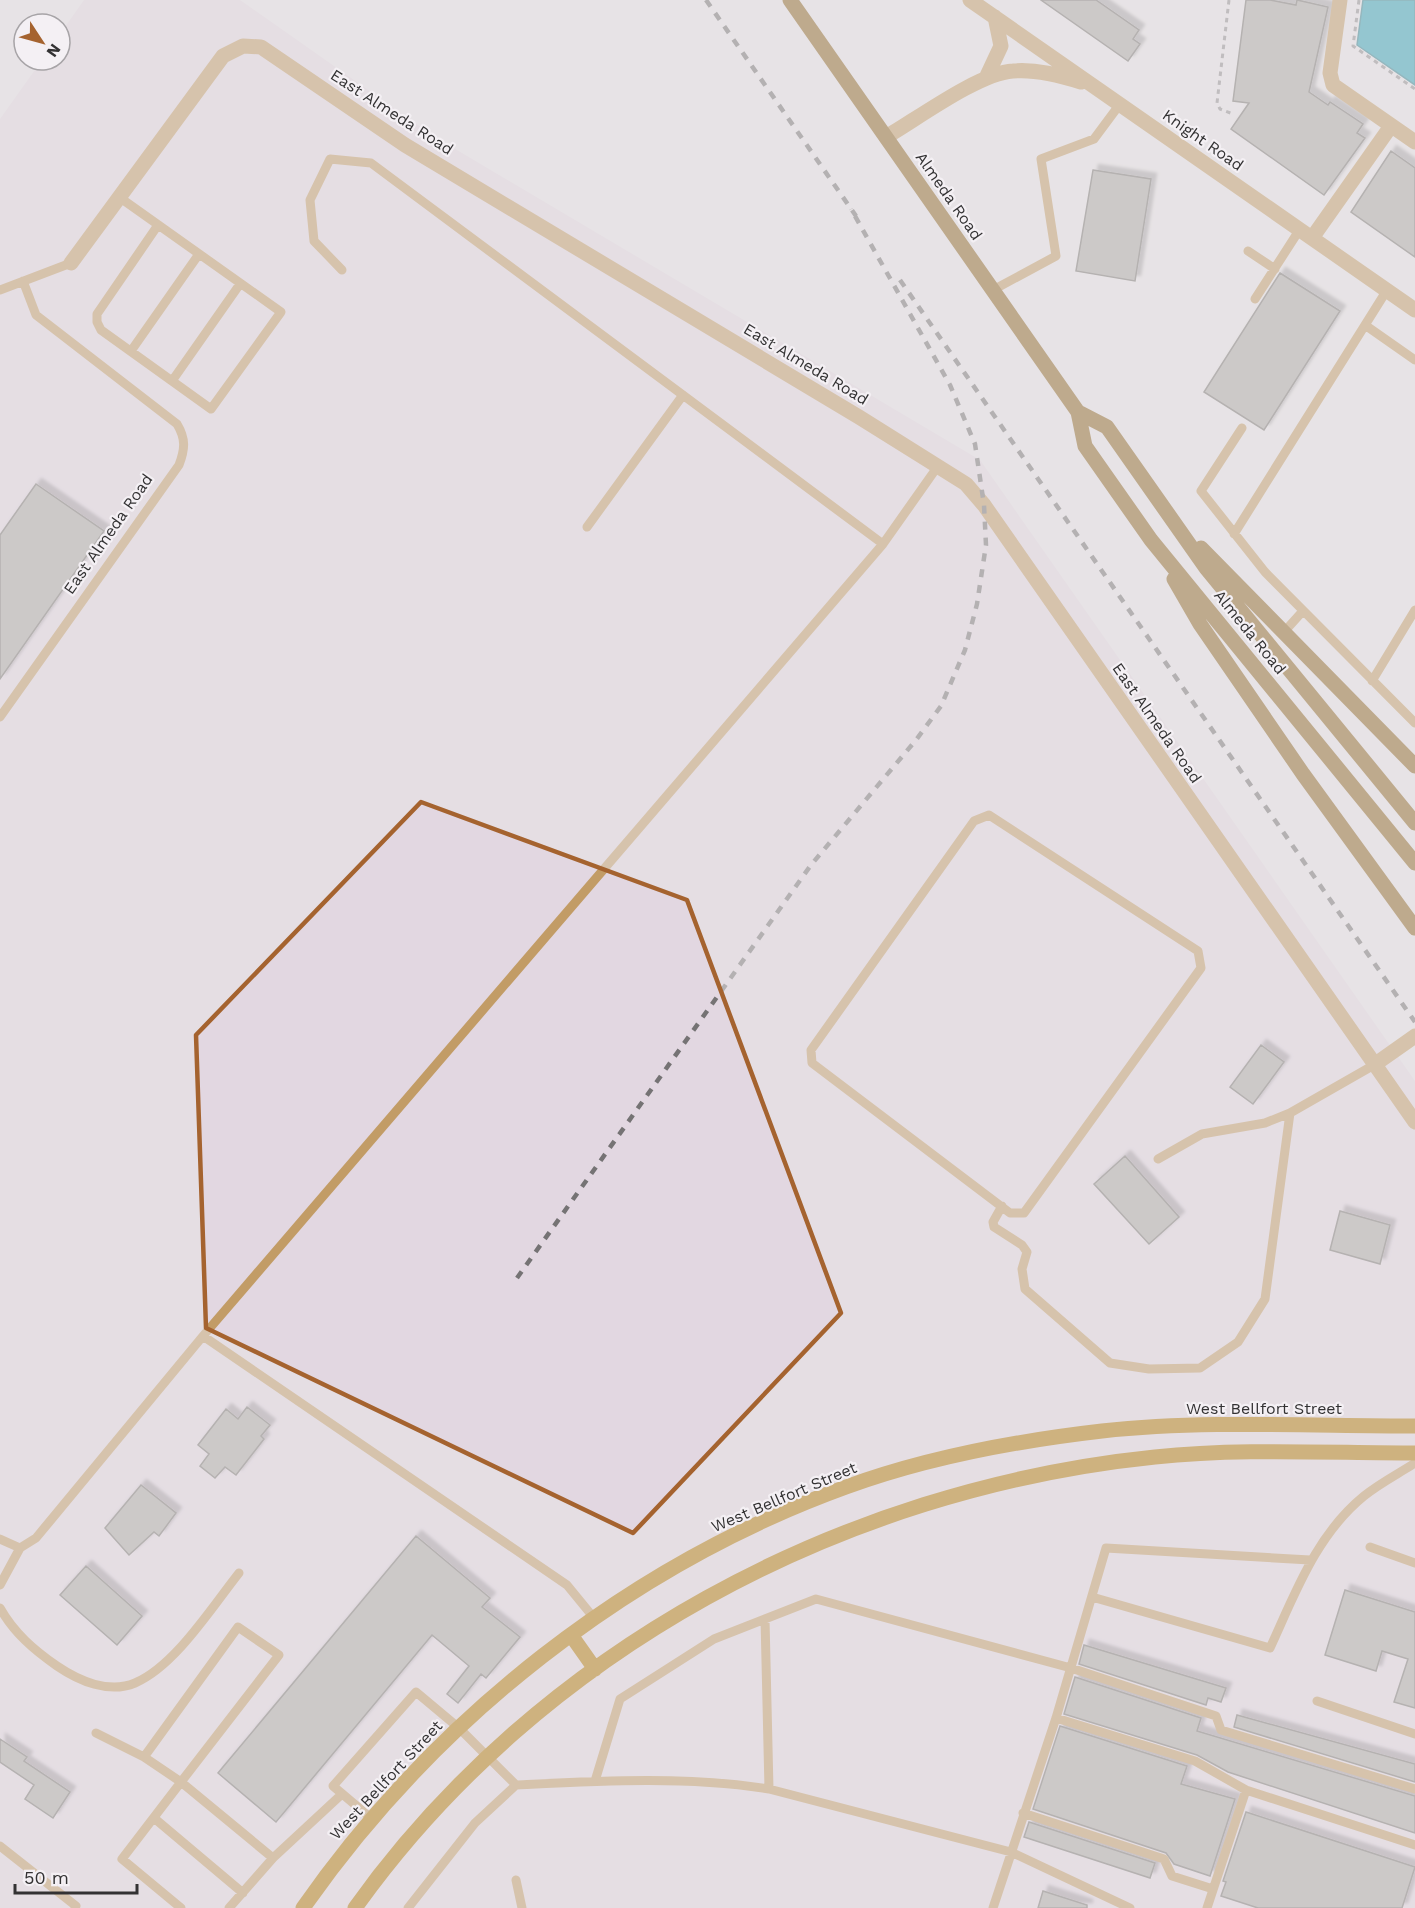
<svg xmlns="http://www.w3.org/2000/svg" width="1415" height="1908" viewBox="0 0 1415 1908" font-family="'Work Sans',sans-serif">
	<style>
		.built { fill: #e2d7e1 }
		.water { fill: #30a3b6; stroke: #31818f; stroke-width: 1.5 }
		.building { fill: #aca9a5; stroke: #787571; stroke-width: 1.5; filter: url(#shadow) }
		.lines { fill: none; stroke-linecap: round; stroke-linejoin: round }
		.path { stroke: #918e90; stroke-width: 3; stroke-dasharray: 4.5 4.5; stroke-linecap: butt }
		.service { stroke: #c29c66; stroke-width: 9 }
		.minor { stroke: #c29c66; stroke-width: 15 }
		.secondary { stroke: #af7604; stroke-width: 15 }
		.primary { stroke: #8c6423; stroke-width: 15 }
		.rail { stroke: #757374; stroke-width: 4.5; stroke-dasharray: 8 8; stroke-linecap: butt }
		.marked { fill: none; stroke: #a5632f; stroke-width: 4.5; stroke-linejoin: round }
		.labels { text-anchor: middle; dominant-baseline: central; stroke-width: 4.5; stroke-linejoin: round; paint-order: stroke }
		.street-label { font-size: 16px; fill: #333233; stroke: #f4f0f4 }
	</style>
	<defs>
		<filter id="shadow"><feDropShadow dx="5.5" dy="-5.5" stdDeviation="1.5" flood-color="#0004"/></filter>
	</defs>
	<rect width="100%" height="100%" fill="#e7e3e6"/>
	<!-- built -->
	<path class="built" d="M84 0H240L435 137 980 460 1415 1081V1908H0V119L42 60H60V34Z"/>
	<!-- water -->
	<path class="water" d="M1363 0H1415V85L1357 45Z"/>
	<!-- building -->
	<path class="building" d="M1041 0H1096L1139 30 1133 39 1140 44 1128 61Z
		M1246 0H1270L1296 5 1297 0 1328 7 1309 92 1328 105 1330 102 1363 124 1357 133 1365 138 1324 195 1231 129 1249 103 1233 101Z
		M1391 151 1415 168V257L1351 212Z
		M1093 170 1151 179 1135 281 1076 271Z
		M1280 273 1340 311 1264 430 1204 392Z
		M36 484 104 531 0 679V535Z
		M1261 1045 1284 1062 1253 1104 1230 1087Z
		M1125 1156 1179 1217 1149 1244 1094 1184Z
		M1340 1211 1390 1225 1380 1264 1330 1250Z
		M247 1407 270 1425 261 1436 264 1439 236 1475 225 1467 215 1478 200 1466 209 1454 198 1445 226 1409 238 1419Z
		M141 1485 176 1513 159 1536 154 1532 129 1555 105 1528Z
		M416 1536 490 1598 482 1607 520 1637 486 1678 481 1674 458 1703 447 1694 469 1666 432 1635 276 1822 218 1773Z
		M86 1566 142 1616 117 1645 60 1595Z
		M1345 1590 1415 1612V1708L1394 1702 1408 1659 1382 1651 1376 1671 1325 1655Z
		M1084 1645 1226 1688 1221 1702 1208 1698 1206 1705 1079 1664Z
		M1075 1677 1201 1718 1197 1731 1415 1796V1833L1228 1772 1197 1755 1064 1714Z
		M1237 1715 1415 1764V1782L1234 1727Z
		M1060 1726 1187 1766 1181 1784 1235 1799 1210 1876 1174 1864 1166 1853 1033 1809Z
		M0 1739 27 1757 24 1761 70 1792 53 1818 25 1799 34 1785 0 1762Z
		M1246 1812 1415 1867 1402 1908H1258L1221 1896 1226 1882 1223 1881Z
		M1029 1822 1155 1863 1150 1878 1024 1837Z
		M1043 1891 1087 1905V1908H1038Z"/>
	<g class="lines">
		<!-- path -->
		<path class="path" d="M1229 0 1217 103 1220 109 1233 114
			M1359 0 1353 46 1415 89"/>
		<!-- service -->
		<path class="service" d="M119 197 281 312 211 409 101 330 97 322V314L158 225
			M1248 251 1275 269
			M342 270 314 241 310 200 330 159 371 163 883 544
			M0 290 71 263
			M993 290 1056 256 1041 159 1094 139 1120 104
			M1255 299 1300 229
			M1365 325 1415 360
			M131 351 199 254
			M172 381 240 284
			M1242 428 1201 491 1265 572 1415 723
			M587 527 683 395
			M1234 534 1387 290
			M1284 632 1302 612
			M1372 681 1415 610
			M0 717 179 465C185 449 186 439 177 424L36 315 23 281
			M989 815 1198 951 1201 968 1024 1213H1010L812 1063 811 1050 974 821Z
			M1158 1159 1202 1134 1265 1123 1290 1113
			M1002 1206 993 1222 994 1227 1022 1245 1027 1252 1022 1269 1025 1289 1110 1363 1149 1369 1200 1368 1238 1342 1265 1299 1290 1113 1374 1065
			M203 1336 567 1585 594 1618
			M0 1539 20 1548
			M1370 1547 1415 1563
			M0 1585 20 1548 36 1538 203 1336 883 544 938 466
			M1092 1597 1270 1648C1295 1594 1316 1535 1364 1496 1380 1483 1398 1474 1415 1463
			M0 1608C14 1633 34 1650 57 1666 79 1681 109 1694 135 1683 175 1666 212 1607 239 1573
			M1317 1701 1415 1734
			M1056 1718 1195 1761 1246 1790 1207 1908
			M96 1733 144 1757 238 1627 279 1655 181 1782 273 1858 342 1794
			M144 1757 181 1782 122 1859 181 1908
			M595 1781 620 1699 714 1639 816 1599 1071 1668 1216 1716 1221 1730 1415 1789
			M769 1789 1011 1852 1130 1908
			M1246 1790 1415 1845
			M1023 1813 1164 1859 1172 1876 1213 1889
			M154 1818 243 1893
			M372 1819 333 1786 416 1692 459 1728 516 1785C599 1781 686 1776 769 1789L765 1619
			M0 1846 76 1906 75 1908
			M516 1880 522 1908
			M229 1908 273 1858
			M408 1908 475 1823 516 1785
			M993 1908 1056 1718 1106 1548 1310 1560"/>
		<!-- minor -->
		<path class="minor" d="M970 0 1415 310
			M1340 0 1330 73 1333 85 1415 142
			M986 78 1001 46 995 17
			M886 137C917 119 979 73 1013 71 1036 69 1059 75 1081 82
			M1312 238 1391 126
			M71 263 223 56 243 46 261 47 405 145 859 417 966 484 984 505 1415 1122
			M1374 1065 1415 1036"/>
		<!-- secondary -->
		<path class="secondary" d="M571 1635 595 1669
			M303 1908C435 1719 628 1566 846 1487 928 1457 1015 1441 1102 1431 1205 1420 1311 1426 1415 1426
			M355 1908C539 1650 842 1489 1155 1457 1241 1448 1329 1453 1415 1453"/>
		<!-- primary -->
		<path class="primary" d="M790 0 1078 412 1085 446 1151 540 1415 863
			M1078 412 1107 427 1206 568 1415 823
			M1201 548 1415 766
			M1174 579 1200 624 1303 774 1415 928"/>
		<!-- rail -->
		<path class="rail" d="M706 0 856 216
			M900 280 1415 1022
			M517 1278 811 865 916 740 941 706 965 650 977 604 986 545 984 505 975 444 950 385 851 209"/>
	</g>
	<!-- marked area -->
	<path d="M0 0H1415V1908H0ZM421 802 687 900 841 1313 633 1533 206 1328 196 1035Z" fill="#e7e3e6" fill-opacity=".55" fill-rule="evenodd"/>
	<path class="marked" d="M421 802 687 900 841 1313 633 1533 206 1328 196 1035Z"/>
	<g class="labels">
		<!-- street labels -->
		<g class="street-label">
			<text transform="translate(392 112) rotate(33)">East Almeda Road</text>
			<text transform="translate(1203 140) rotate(35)">Knight Road</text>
			<text transform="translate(949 196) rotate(55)">Almeda Road</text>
			<text transform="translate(806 364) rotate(31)">East Almeda Road</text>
			<text transform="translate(108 534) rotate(-55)">East Almeda Road</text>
			<text transform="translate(1250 632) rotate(51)">Almeda Road</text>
			<text transform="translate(1157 723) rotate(55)">East Almeda Road</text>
			<text x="1264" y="1408">West Bellfort Street</text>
			<text transform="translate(784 1497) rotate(-23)">West Bellfort Street</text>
			<text transform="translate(386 1780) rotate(-47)">West Bellfort Street</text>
		</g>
	</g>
	<!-- north arrow -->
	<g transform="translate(42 42) rotate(126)"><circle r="28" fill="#f4f0f4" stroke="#a7a4a7" stroke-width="1.5"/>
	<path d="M0-4.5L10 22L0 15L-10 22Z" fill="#a5632f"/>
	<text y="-9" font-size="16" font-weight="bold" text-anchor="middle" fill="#333233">N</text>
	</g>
	<!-- scale -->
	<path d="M15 1884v9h122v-9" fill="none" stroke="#333233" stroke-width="3"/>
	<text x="24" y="1884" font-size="18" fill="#333233" stroke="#f4f0f4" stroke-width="4.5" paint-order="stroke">50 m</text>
</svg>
